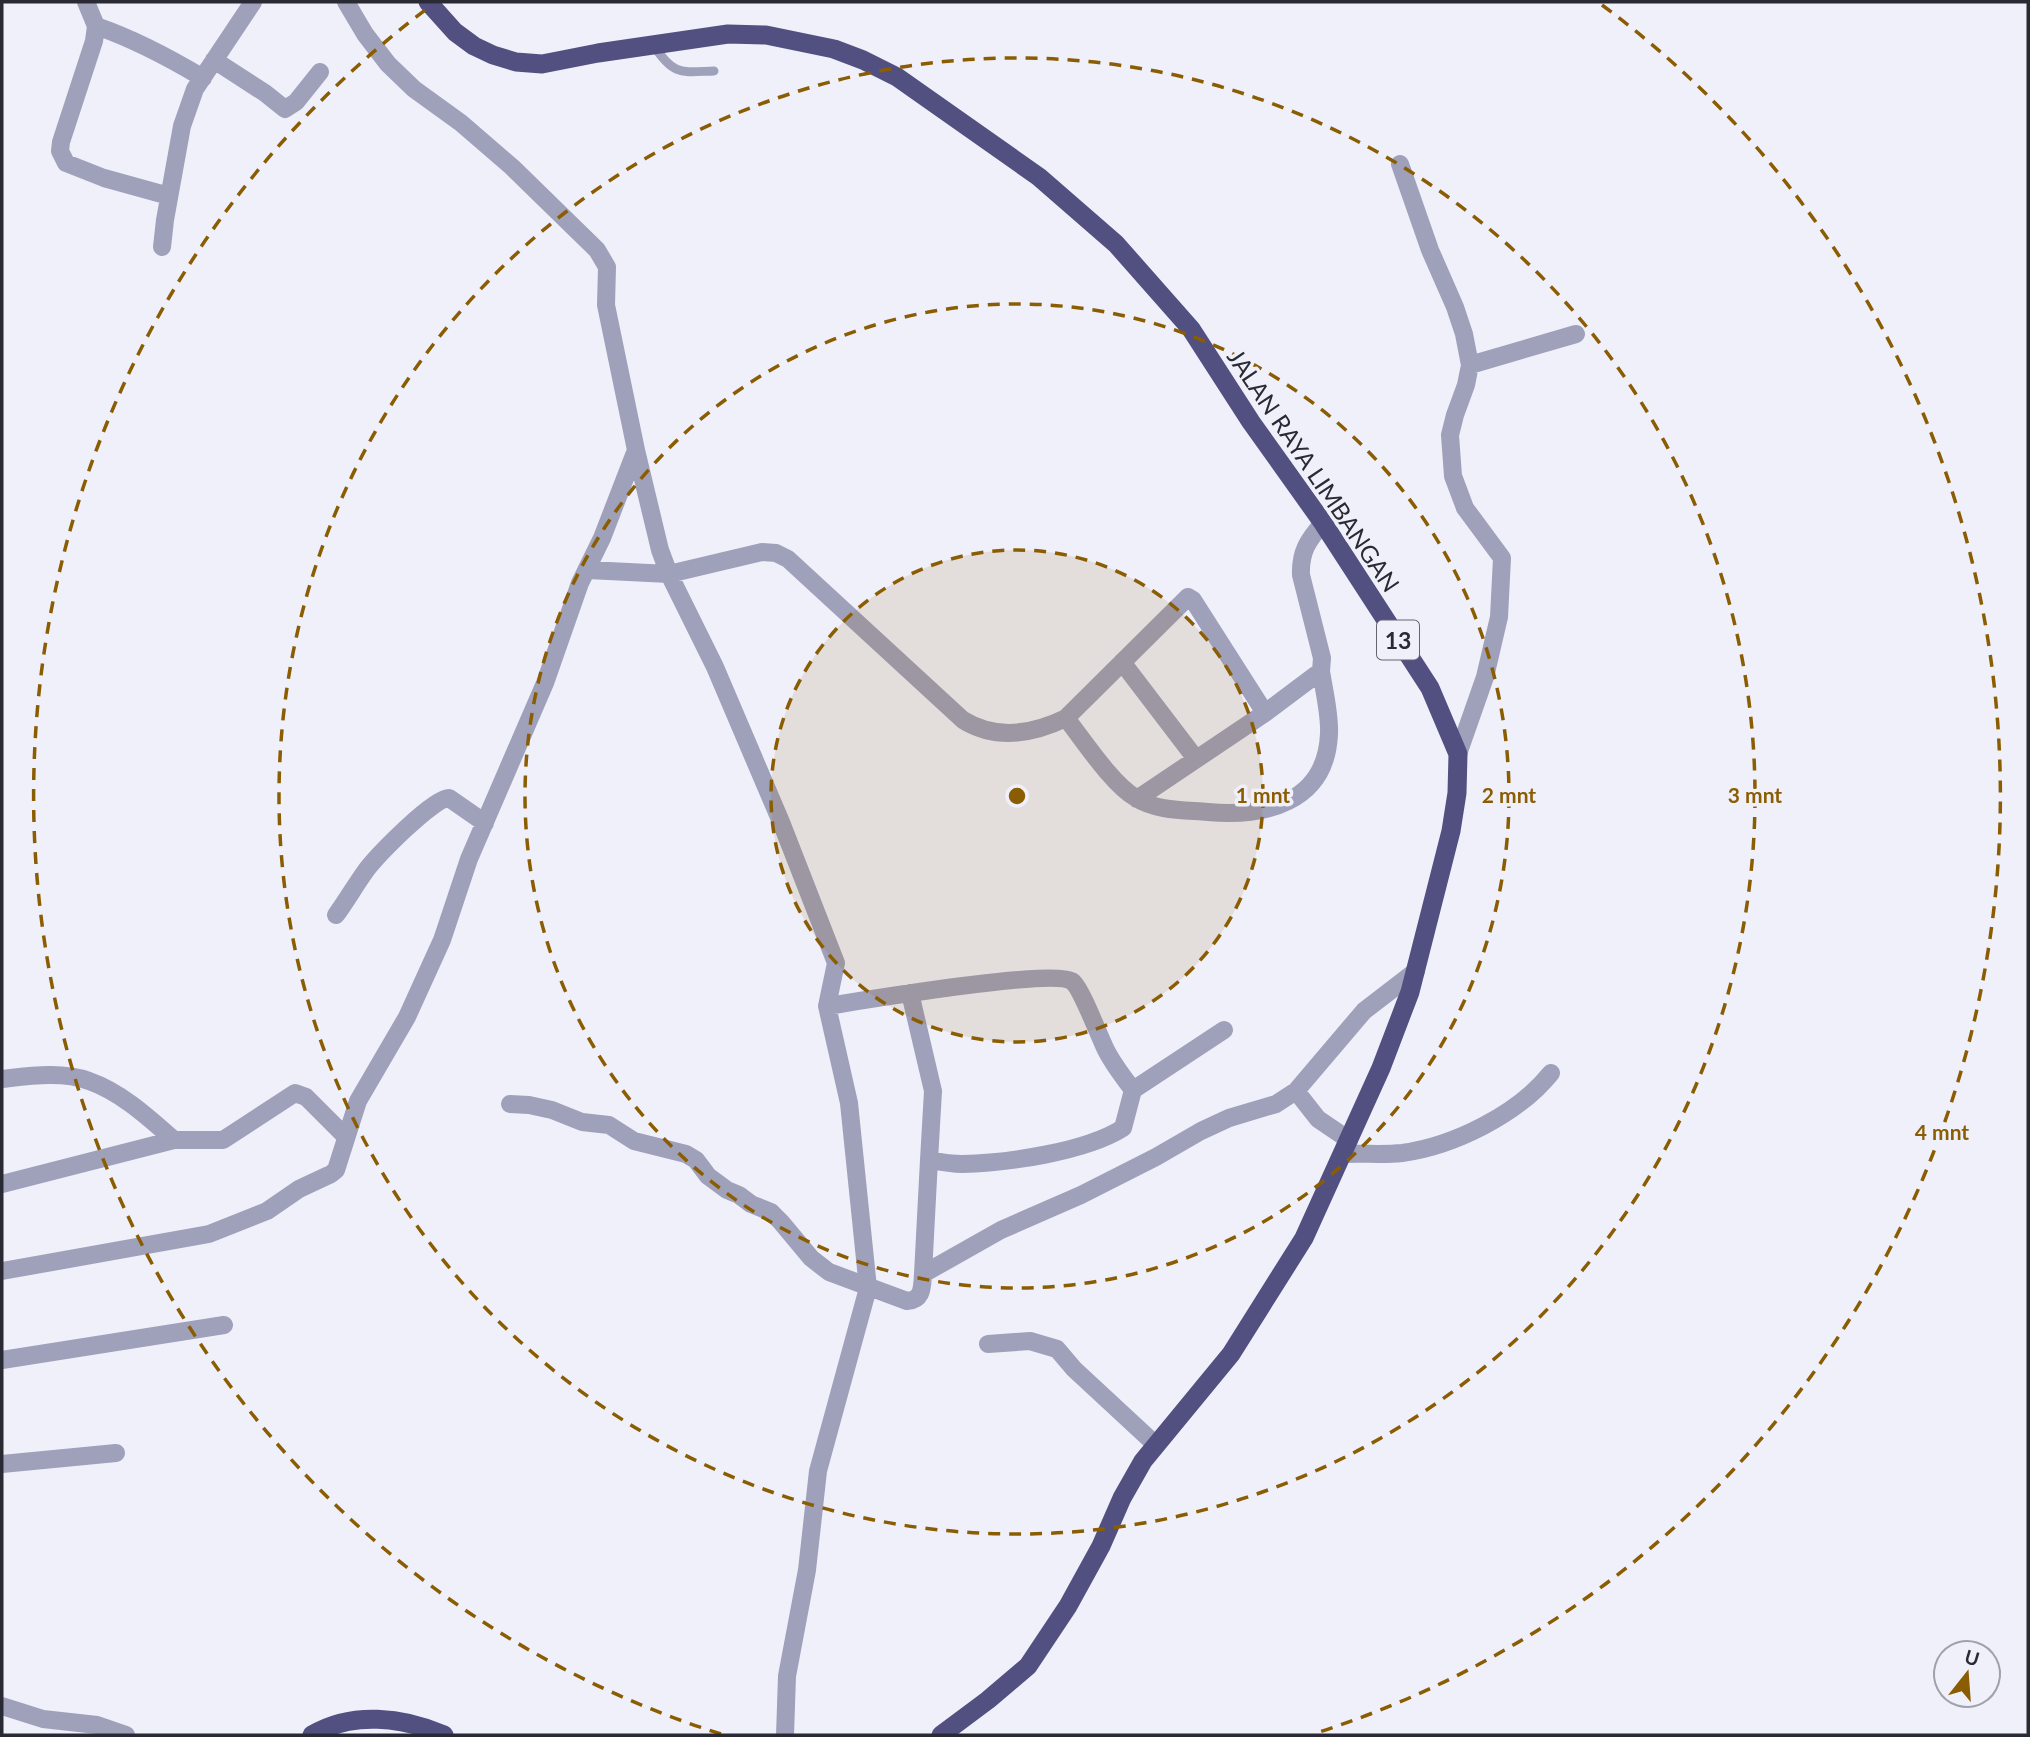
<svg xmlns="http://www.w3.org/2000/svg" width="2030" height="1737" viewBox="0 0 2030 1737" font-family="Lato,sans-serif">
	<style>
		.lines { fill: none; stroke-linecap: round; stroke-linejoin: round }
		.service { stroke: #9fa0ba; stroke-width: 9 }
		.minor { stroke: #9fa0ba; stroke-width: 18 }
		.trunk { stroke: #525080; stroke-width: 19 }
		.ring { fill: none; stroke: #8b5d03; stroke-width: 3.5; stroke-dasharray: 12 9 }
		.labels { text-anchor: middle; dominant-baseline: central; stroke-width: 7; stroke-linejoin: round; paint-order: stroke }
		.shield { fill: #f0f0fb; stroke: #656570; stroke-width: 2 }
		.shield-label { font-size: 23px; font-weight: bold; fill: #2a2a34 }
		.street-label { font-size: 24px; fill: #2a2a34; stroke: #f0f0fb }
		.centre { fill: #8b5d03; stroke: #f0f0fb; stroke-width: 3.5 }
		.ring-label { font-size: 21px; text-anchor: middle; font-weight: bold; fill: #8b5d03; stroke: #f0f0fb; stroke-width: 7; stroke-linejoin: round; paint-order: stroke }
	</style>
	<rect width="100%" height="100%" fill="#f0f0fb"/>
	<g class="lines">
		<!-- service -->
		<path class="service" d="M654 46C674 76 681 72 714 71"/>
		<!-- minor -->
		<path class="minor" d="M86 2 96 26 94 41 61 142 60 151 66 163 104 178 169 196
			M346 2 365 34 388 64 414 89 461 123 512 167 597 250 607 267 606 305 636 450 660 550 669 574 715 667 781 822 836 963 827 1006 849 1103 868 1288 818 1471 807 1570 787 1676 785 1735
			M96 26C134 39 168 57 203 78
			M214 60 265 93 285 109 296 102 320 72
			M1400 164 1430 250 1455 307 1464 334 1470 365 1466 385 1455 415 1450 435 1453 476 1465 508 1502 558 1499 617 1485 677 1458 754
			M162 247 165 220 182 126 195 89 253 2
			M1470 365 1576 334
			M588 570 669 574 762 552 776 553 788 559 963 720C997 741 1033 734 1066 718L1188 597 1193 600 1265 713
			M1122 662 1196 759
			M1066 718C1084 741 1112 784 1136 798 1156 811 1185 810 1208 812 1265 817 1326 803 1329 734 1330 714 1324 691 1321 671
			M1137 799 1265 713 1321 671 1322 658 1301 575C1300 552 1308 540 1323 523
			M336 915C347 900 356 884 367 869 378 855 433 798 449 798L485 823
			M910 993 933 1091 929 1160
			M827 1006C860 1001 1055 968 1073 982 1082 990 1099 1036 1106 1050 1113 1064 1123 1077 1133 1090
			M1224 1030 1133 1090 1123 1128C1085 1152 1007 1163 962 1164 951 1164 940 1162 929 1160L923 1274 1001 1230 1081 1195 1156 1157 1201 1131 1229 1118 1276 1104 1296 1091 1364 1011 1416 971
			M2 1079C29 1076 63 1071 89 1081 121 1092 149 1118 174 1140
			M1296 1091 1318 1119 1349 1140
			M510 1104 529 1105 552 1110 582 1122 609 1125 634 1141 686 1154 696 1160 708 1176 727 1190 739 1195 751 1204 771 1212 781 1222 811 1258 829 1272 907 1301C923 1300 922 1287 923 1274
			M1343 1154C1363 1153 1383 1155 1402 1153 1454 1146 1518 1114 1551 1073
			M2 1184 174 1140H223L295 1093 306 1097 346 1137
			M2 1271 209 1234 267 1211 299 1189 331 1174 336 1170 358 1101 407 1017 442 940 469 859 545 683 580 583 602 538 636 450
			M988 1344 1030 1341 1057 1349 1074 1369 1156 1445
			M2 1360 224 1325
			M2 1464 116 1453
			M2 1706 43 1719 97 1725 126 1735"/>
		<!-- trunk -->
		<path class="trunk" d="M428 2 455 32 474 46 493 55 516 62 542 64 598 53 728 34 766 35 834 49 863 60 897 77 1039 177 1116 244 1191 329 1251 422 1323 523 1430 688 1458 754 1457 793 1451 831 1410 992 1381 1068 1304 1238 1231 1354 1143 1461 1122 1498 1101 1546 1068 1606 1028 1666 988 1700 941 1735
			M312 1735C352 1711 403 1717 444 1735"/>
	</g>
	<!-- distance rings -->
	<circle cx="1017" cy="796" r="246" fill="#8b5d03" fill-opacity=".12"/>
	<g class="ring">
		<circle cx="1017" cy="796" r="246"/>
		<circle cx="1017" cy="796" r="492"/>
		<circle cx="1017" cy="796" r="738"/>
		<path d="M721 1734A984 984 0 0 1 432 5M1602 5A984 984 0 0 1 1313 1734"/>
	</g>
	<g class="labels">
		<!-- shield labels -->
		<rect class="shield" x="1377" y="620.5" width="42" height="39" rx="5"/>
		<g class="shield-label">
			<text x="1398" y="640">13</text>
		</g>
		<!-- street labels -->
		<g class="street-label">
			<text transform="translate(1314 470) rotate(56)">JALAN RAYA LIMBANGAN</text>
		</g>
	</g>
	<circle cx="1017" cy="796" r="10" class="centre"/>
	<g class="ring-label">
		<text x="1263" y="803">1 mnt</text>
		<text x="1509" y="803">2 mnt</text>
		<text x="1755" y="803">3 mnt</text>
		<text x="1942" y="1140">4 mnt</text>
	</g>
	<!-- border -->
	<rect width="2030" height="1737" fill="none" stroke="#2a2a34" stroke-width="7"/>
	<!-- north arrow -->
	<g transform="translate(1967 1674) rotate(17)"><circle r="33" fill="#f0f0fb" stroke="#a1a1ab" stroke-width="2"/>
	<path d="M0-5L12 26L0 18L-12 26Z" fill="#8b5d03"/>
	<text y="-10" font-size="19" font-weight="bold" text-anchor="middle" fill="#2a2a34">U</text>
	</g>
</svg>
